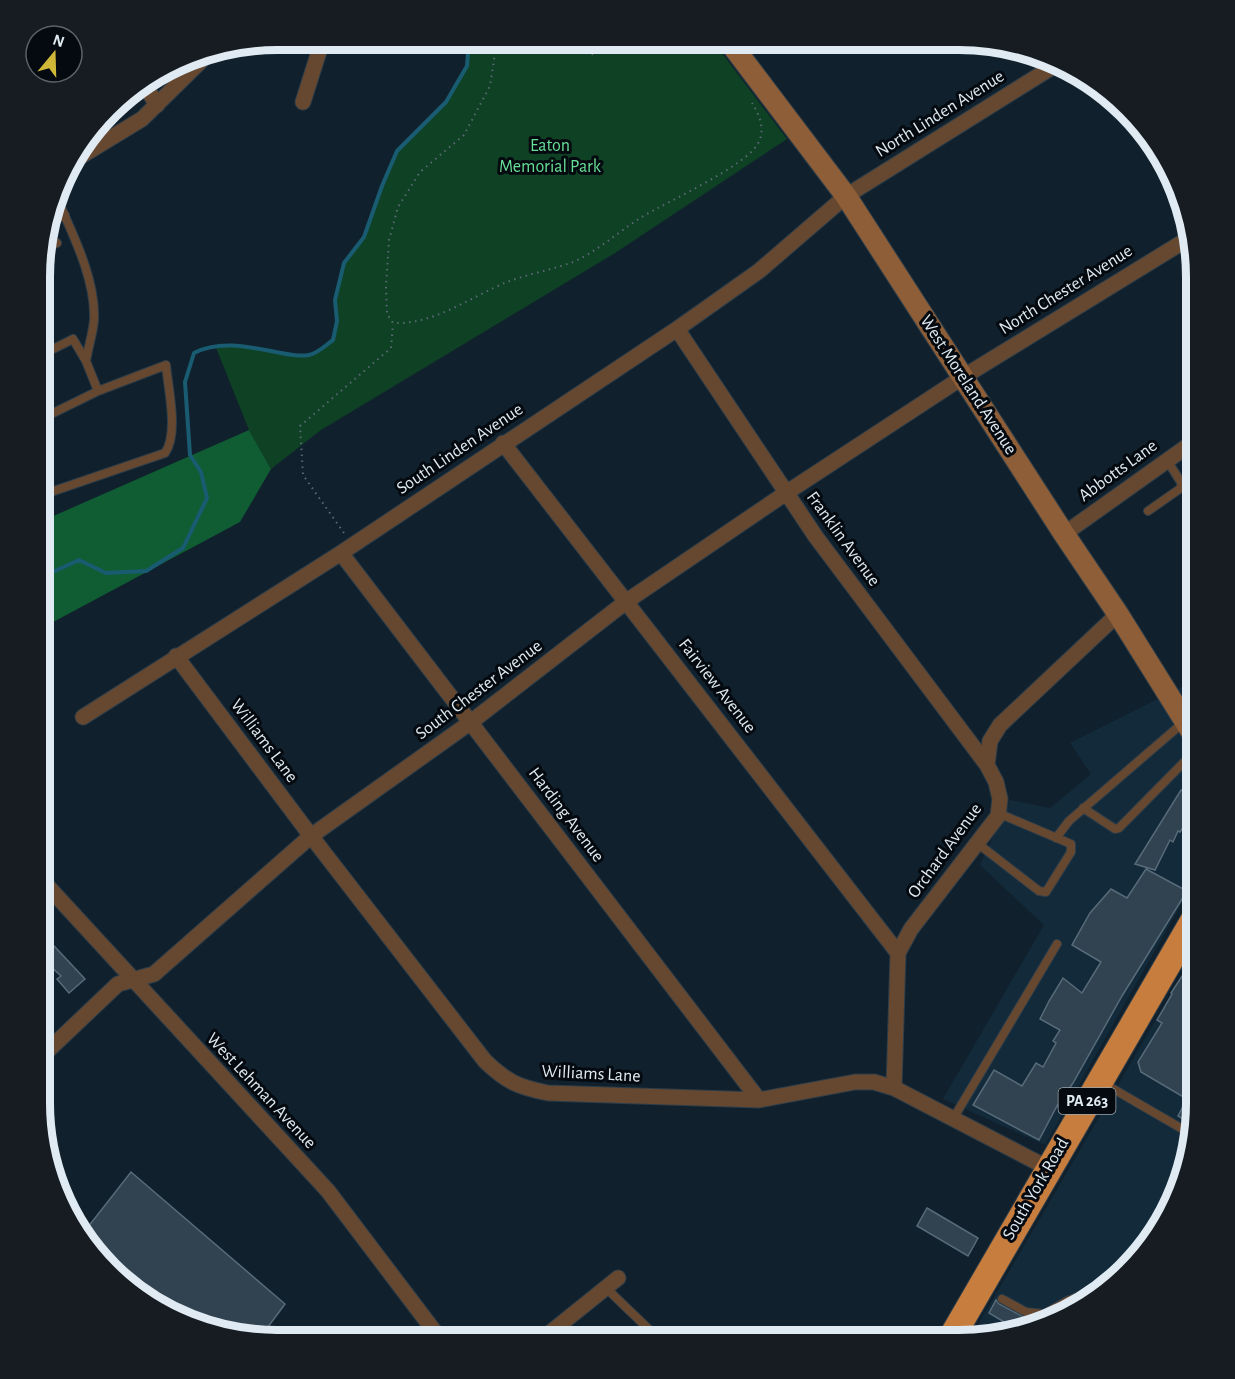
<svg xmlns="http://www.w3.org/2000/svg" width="1235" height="1379" viewBox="0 0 1235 1379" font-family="'Alegreya Sans',sans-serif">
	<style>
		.built { fill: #132a3b }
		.green { fill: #0f4125 }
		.forest { fill: #105c33 }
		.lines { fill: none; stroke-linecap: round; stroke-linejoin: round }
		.stream { stroke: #195b71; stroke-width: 4 }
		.building { fill: #314350; stroke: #576b79; stroke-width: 1.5 }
		.lane-casing { stroke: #2d3d49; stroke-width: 10 }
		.street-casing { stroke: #2d3d49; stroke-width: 17 }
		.secondary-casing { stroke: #2d3d49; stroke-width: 23 }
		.highway-casing { stroke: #2d3d49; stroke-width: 28 }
		.path { stroke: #5a6973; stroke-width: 2; stroke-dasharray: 1.5 4.5; stroke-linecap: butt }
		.lane { stroke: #664830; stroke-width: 8 }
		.street { stroke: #664830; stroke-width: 15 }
		.secondary { stroke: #8d5e37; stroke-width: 21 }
		.highway { stroke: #c77d3e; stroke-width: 26 }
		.labels { text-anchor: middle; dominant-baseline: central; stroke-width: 6; stroke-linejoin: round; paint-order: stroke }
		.shield { fill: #040a0f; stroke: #9da7ae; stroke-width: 1.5 }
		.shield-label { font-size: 16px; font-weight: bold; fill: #dfeaf2 }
		.street-label { font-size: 18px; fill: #dfeaf2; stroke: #040a0f }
		.park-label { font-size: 18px; fill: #67df96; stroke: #040a0f }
		.rim { fill: none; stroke: #dfeaf2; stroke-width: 8 }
	</style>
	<rect width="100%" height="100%" fill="#10212d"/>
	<!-- built -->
	<path class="built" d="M1196 675V878L1045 1145 943 1099 1044 925 980 865 1010 800 1050 808 1091 774 1070 743 1182 687Z
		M1196 951V1118L1164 1221 1090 1300 1034 1327 969 1340Z"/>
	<!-- green -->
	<path class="green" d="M469 40H712L787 139 615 253 321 430 271 469 249 430 215 345 253 347 290 354 311 355 333 340 337 321 335 300 344 263 364 237 382 186 397 151 446 102 467 66Z"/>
	<!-- forest -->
	<path class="forest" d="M249 430 271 469 240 522 42 628V521Z"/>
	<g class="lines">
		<!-- stream -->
		<path class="stream" d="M42 574 55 571 79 560 106 573 146 571 183 548 207 498 201 472 190 455 185 382 194 353C220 340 249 347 276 352 287 354 299 357 309 355 317 354 326 345 333 340L337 321 335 300 344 263 364 237 382 186 397 151 446 102 467 66 469 40"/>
	</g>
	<!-- building -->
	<path class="building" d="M1181 790 1196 799V809L1180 832 1178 831 1173 842 1170 840 1155 870 1135 864Z
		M1146 869 1187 891 1122 996 1073 1083 1057 1106 1039 1140 973 1105 994 1070 1022 1086 1036 1063 1043 1067 1056 1043 1053 1041 1060 1030 1040 1019 1049 1001 1063 978 1082 993 1101 962 1072 945 1090 913 1111 889 1127 898Z
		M40 931 85 979 69 993 57 979 61 976 40 957Z
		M1196 955V1022L1184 1041 1196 1048V1118L1193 1125 1178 1116 1187 1099 1141 1072 1138 1062 1162 1023 1157 1020 1172 994 1171 993Z
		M131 1172 285 1304 259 1339 158 1308 81 1236Z
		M927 1208 978 1238 968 1256 917 1226Z
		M996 1300 999 1304 1024 1317 1048 1321 1034 1327 1008 1333 1011 1326 989 1313Z"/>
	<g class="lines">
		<defs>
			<path id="lane" d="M56 196C72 233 96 279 94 320 93 333 88 348 86 361
				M46 224 65 215
				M43 249 57 243
				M43 354 73 339 86 361 98 391
				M1181 486 1196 488
				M42 495 165 453C179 433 168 388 166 365L98 391 43 418
				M1148 511 1181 488 1182 484 1167 460
				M1083 808 1115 829 1119 828 1196 750
				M1056 838 1069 821 1185 721 1196 715
				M977 843 1039 891 1046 892 1071 852V844L998 813
				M1103 1083 1191 1134
				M953 1119 1057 944
				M606 1288 660 1340
				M1002 1299 1026 1312 1044 1314 1067 1301 1083 1295H1095"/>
			<path id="street" d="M144 84 157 105
				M303 102 323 39
				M68 164 142 119 200 62 204 51
				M677 329 816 537 987 765
				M503 443 898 953
				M1064 534 1196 440
				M341 553 759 1100
				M176 656 311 836 485 1061C507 1082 518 1087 548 1093L759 1100 855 1082H874L894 1088 1048 1168
				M83 717 341 553 677 329 759 271 846 196 1054 66
				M41 879 328 1191 441 1340
				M40 1058 118 984 154 974 311 836 471 722 627 601 786 493 963 377 1191 237
				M894 1088 898 953 911 929 998 816 1000 799 996 782 987 765 990 741 1000 725 1118 614
				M541 1340 618 1278"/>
			<path id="secondary" d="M728 40 846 196 1064 534 1118 614 1196 739"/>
			<path id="highway" d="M950 1340 1196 916"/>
		</defs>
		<!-- lane casing -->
		<use href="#lane" class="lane-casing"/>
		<!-- street casing -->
		<use href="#street" class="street-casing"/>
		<!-- secondary casing -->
		<use href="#secondary" class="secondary-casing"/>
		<!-- highway casing -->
		<use href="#highway" class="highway-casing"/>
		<!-- path -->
		<path class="path" d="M497 40 490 86 464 135 420 172 398 207 389 240 386 287 387 314 393 323C434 325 470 297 507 282 528 274 551 270 573 262 600 250 620 230 645 215 670 201 744 166 757 145 766 132 760 115 752 103
			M515 40 525 43 597 55
			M706 40 713 50
			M344 533 303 475 300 426 391 348 393 324"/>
		<!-- lane -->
		<use href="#lane" class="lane"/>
		<!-- street -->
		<use href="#street" class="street"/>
		<!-- secondary -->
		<use href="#secondary" class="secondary"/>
		<!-- highway -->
		<use href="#highway" class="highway"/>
	</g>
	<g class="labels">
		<!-- shield labels -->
		<rect class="shield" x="1058.5" y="1088" width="57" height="26" rx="4.5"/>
		<g class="shield-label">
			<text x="1087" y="1101">PA 263</text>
		</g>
		<!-- street labels -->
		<g class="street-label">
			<text transform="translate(940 114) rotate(-32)">North Linden Avenue</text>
			<text transform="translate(1066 290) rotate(-32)">North Chester Avenue</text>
			<text transform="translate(968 385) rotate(57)">West Moreland Avenue</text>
			<text transform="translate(460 449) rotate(-34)">South Linden Avenue</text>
			<text transform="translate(1118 471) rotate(-36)">Abbotts Lane</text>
			<text transform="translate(843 539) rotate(54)">Franklin Avenue</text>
			<text transform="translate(717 686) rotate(52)">Fairview Avenue</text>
			<text transform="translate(479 690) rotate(-37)">South Chester Avenue</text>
			<text transform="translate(264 741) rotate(53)">Williams Lane</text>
			<text transform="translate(566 815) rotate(53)">Harding Avenue</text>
			<text transform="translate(945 851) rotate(-54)">Orchard Avenue</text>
			<text transform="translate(591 1074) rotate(3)">Williams Lane</text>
			<text transform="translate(261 1091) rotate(47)">West Lehman Avenue</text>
			<text transform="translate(1036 1189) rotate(-60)">South York Road</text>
		</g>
		<!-- park labels -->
		<g class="park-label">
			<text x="550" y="146">Eaton<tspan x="550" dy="21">Memorial Park</tspan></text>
		</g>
	</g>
	<!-- crop -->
	<path d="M0 0H1235V1379H0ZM277 50H959A227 227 0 0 1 1186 277V1103A227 227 0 0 1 959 1330H277A227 227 0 0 1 50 1103V277A227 227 0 0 1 277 50Z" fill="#161c21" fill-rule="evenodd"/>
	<path class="rim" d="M277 50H959A227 227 0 0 1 1186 277V1103A227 227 0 0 1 959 1330H277A227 227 0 0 1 50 1103V277A227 227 0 0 1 277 50Z"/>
	<!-- north arrow -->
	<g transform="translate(54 54) rotate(19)"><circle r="28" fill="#040a0f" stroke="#5c646a" stroke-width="1.5"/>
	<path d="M0-4.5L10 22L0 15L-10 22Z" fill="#cfb837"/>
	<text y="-9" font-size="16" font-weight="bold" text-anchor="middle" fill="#dfeaf2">N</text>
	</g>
</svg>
